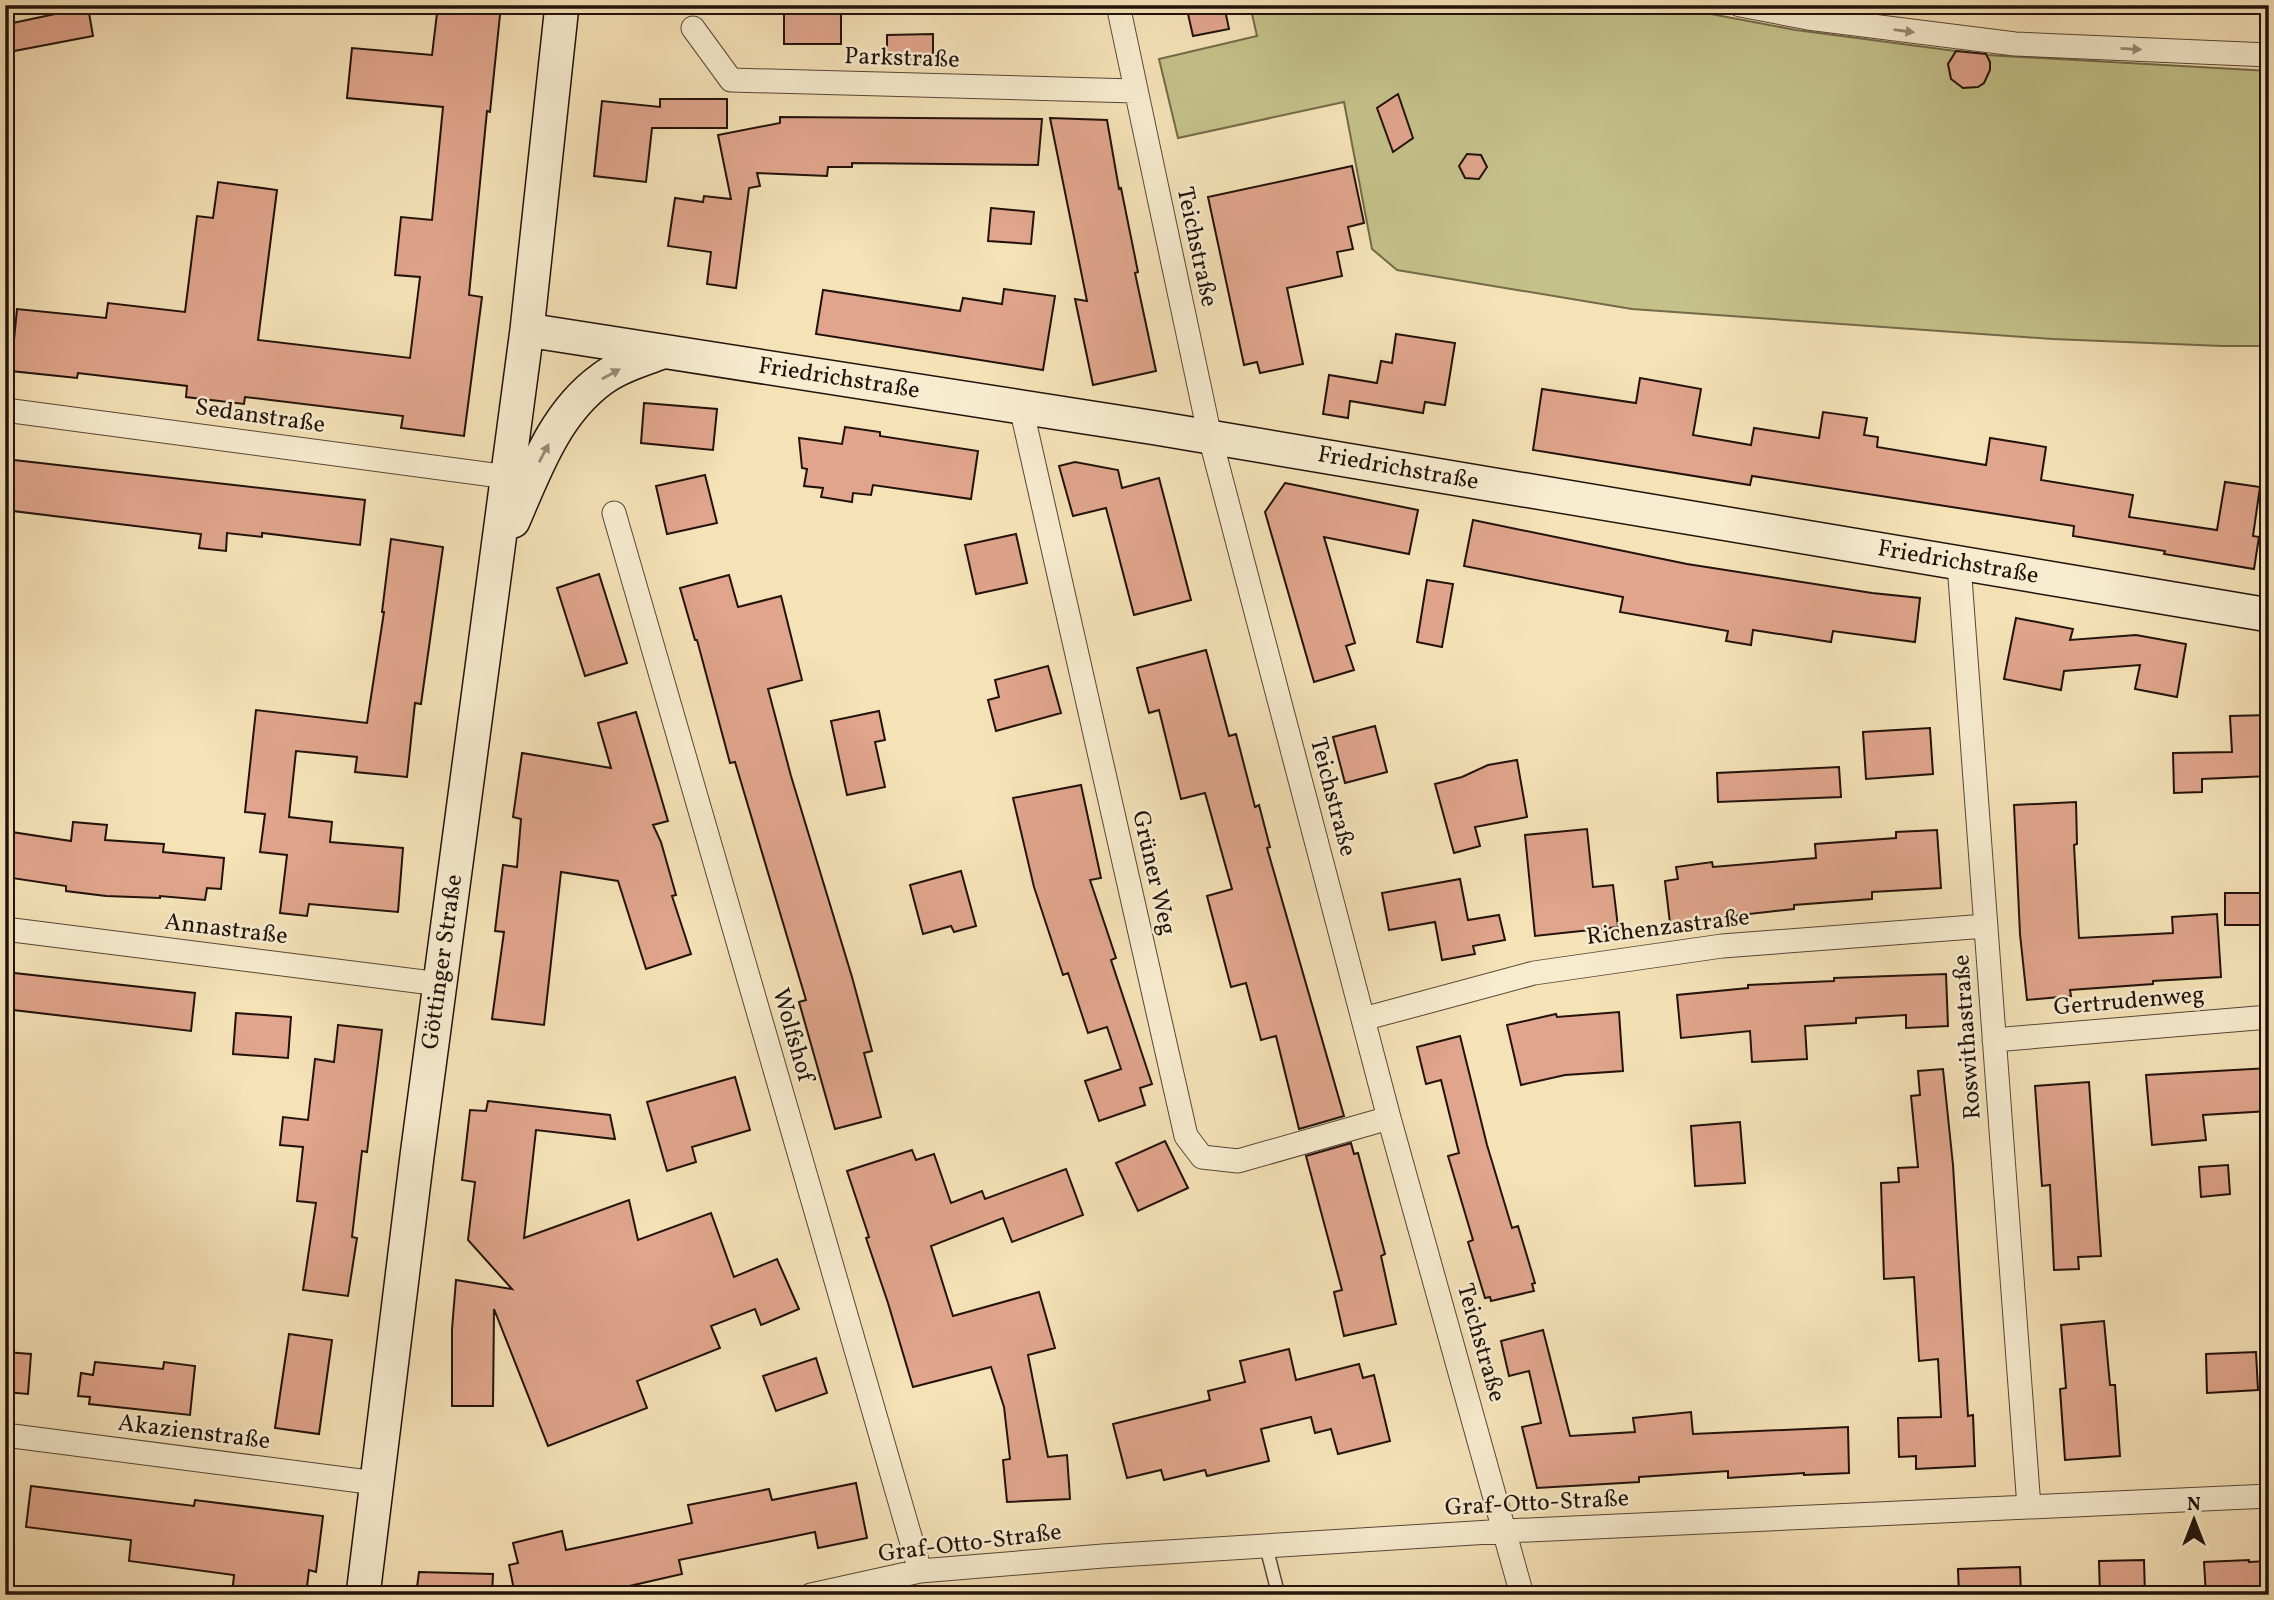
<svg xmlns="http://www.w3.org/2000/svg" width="2274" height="1600" viewBox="0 0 2274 1600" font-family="Vollkorn,serif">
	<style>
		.green { fill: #c4c189; stroke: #736a4a; stroke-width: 2 }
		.building { fill: #e0a58c; stroke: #22120b; stroke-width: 2 }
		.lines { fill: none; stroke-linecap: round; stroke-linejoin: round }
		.lane-casing { stroke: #574636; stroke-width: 15 }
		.street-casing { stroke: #574636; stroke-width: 25 }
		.secondary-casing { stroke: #22120b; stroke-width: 36 }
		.lane { stroke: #f8ecd0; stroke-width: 12 }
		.street { stroke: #f8ecd0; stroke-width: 23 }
		.secondary { stroke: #f8ecd0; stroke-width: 33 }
		.oneway { fill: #988a77 }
		.labels { text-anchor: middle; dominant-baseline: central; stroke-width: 5; stroke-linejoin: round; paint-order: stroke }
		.street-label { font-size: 24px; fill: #22120b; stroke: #f8ecd0 }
	</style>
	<rect width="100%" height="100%" fill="#f5e2b7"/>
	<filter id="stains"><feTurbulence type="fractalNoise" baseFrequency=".00286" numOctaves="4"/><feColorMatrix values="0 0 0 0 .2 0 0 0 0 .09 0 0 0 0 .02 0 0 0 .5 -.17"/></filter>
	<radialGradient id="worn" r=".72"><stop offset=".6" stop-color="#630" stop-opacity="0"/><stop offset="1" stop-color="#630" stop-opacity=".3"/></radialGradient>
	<!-- green -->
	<path class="green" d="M1250 5H1663L1796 30 1986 55 2269 71V346H2222L2053 339 1632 309 1397 270 1372 249 1344 102 1178 138 1159 59 1257 36Z"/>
	<!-- building -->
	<path class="building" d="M438 5H501L490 112 487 111 469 295 482 297 464 436 401 428 403 416 245 397 244 404 186 397 187 386 78 373 77 378 11 371 17 309 106 318 108 303 185 312 197 216 213 218 218 182 277 190 258 340 410 358 420 277 395 275 401 217 432 220 443 107 347 98 352 48 432 55Z
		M784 5H841V44H784Z
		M1186 5H1224L1229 29 1193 36Z
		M88 7 93 36 14 51 8 24Z
		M933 34V63H887V35Z
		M1956 51 1986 54 1990 62V70L1984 83 1978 87 1963 88 1951 79 1948 64Z
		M1398 94 1413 138 1393 152 1377 108Z
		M660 99H727V128H652L646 182 594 176 602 101 660 107Z
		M780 117 1042 119 1038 165 852 163V167H828L827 176 757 173 760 186 749 188 736 288 707 284 711 252 668 246 675 198 703 202 704 196 731 199 718 135 780 123Z
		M1050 118 1107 120 1119 189 1121 188 1138 272 1135 273 1156 371 1093 385 1075 299 1087 301Z
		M1467 154 1481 155 1487 167 1479 179 1465 178 1459 166Z
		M1352 166 1364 223 1348 227 1353 249 1337 252 1342 276 1287 288 1303 364 1260 373 1257 362 1244 365 1208 197Z
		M991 208 1034 212 1031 244 988 241Z
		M1004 289 1055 296 1043 370 816 334 823 290 960 311 963 298 1002 304Z
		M1396 334 1455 343 1445 405 1425 402 1423 413 1350 401 1348 418 1323 414 1329 375 1377 383 1381 361 1392 363Z
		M1640 378 1701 389 1693 435 1751 445 1754 428 1819 438 1823 412 1867 418 1864 435 1878 437 1877 447 1986 465 1990 438 2046 447 2041 480 2133 495 2129 517 2217 530 2225 482 2260 487 2253 536 2259 537 2254 569 2164 554 2165 551 2073 536 2074 526 1752 476 1750 485 1533 450 1542 389 1636 403Z
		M644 403 717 409 713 450 641 443Z
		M845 427 880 432V436L978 451 971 499 873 485 871 495 853 493 852 502 821 497 823 488 804 486 807 469 802 468 799 438 842 444Z
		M5 459 365 500 360 545 262 533V537L227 533 226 551 199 548 201 534 5 510Z
		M1075 462 1118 470 1122 488 1159 478 1191 600 1134 615 1106 508 1073 516 1059 466Z
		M705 475 717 523 667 534 656 486Z
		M1285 483 1418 510 1409 554 1324 537 1355 643 1346 646 1354 670 1314 682 1265 512Z
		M1473 520 1687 564 1872 593 1920 598 1915 642 1833 631 1831 642 1753 630 1751 645 1726 641 1728 631 1620 612 1623 597 1464 566Z
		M1016 534 1027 583 976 594 965 545Z
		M391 539 443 547 421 704 415 703 407 777 355 772 357 757 296 751 289 817 332 822 330 842 403 848 398 912 309 904 307 916 280 913 287 855 260 852 265 814 245 812 256 710 367 723 384 612H382Z
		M599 574 627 663 585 676 557 588Z
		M729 575 738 607 781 596 802 680 768 689 791 776 852 977 872 1051 864 1053 881 1117 835 1129 799 1002 806 1000 735 762 730 763 697 640H695L680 588Z
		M1427 580 1453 584 1442 647 1417 642Z
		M2016 618 2073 629 2070 640 2136 635 2186 644 2177 697 2135 689 2140 665 2064 671 2061 690 2004 679Z
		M1206 650 1229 736 1236 734 1255 807 1259 805 1270 847 1267 848 1344 1116 1299 1129 1276 1036 1261 1040 1246 983 1231 987 1207 896 1232 889 1205 793 1181 799 1159 710 1149 713 1137 668Z
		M1048 666 1061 713 996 731 988 700 999 697 995 680Z
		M879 711 885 740 875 742 885 787 847 795 831 721Z
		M636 712 668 821 653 825 661 842 676 895 672 896 691 954 646 969 618 881 561 872 544 1025 492 1019 504 932 495 931 503 865 517 867 521 819 513 817 522 753 611 768 598 723Z
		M2269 715V776L2202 779V792L2174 793 2173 753 2232 752 2230 716Z
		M1375 726 1387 772 1345 783 1333 737Z
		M1930 728 1933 774 1866 779 1863 732Z
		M1517 760 1527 817 1475 827 1480 846 1454 853 1435 784 1462 777 1488 765Z
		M1839 767 1841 797 1718 802 1717 773Z
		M1081 785 1101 878 1090 880 1116 958 1111 960 1152 1084 1140 1088 1145 1105 1099 1121 1085 1081 1121 1069 1107 1027 1088 1033 1068 973 1063 975 1034 887 1013 798Z
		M2076 802 2077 844 2074 845 2079 938 2173 933 2172 917 2217 914 2221 977 2153 981V984L2070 990 2071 996 2027 1000 2020 934 2014 805Z
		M73 822 107 825 105 840 164 844 163 852 224 858 221 889 207 888 205 900 160 896V898L106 896 66 891V886L5 877V831L71 841Z
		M1587 829 1593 887 1613 885 1618 927 1535 936 1525 835Z
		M1937 830 1941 888 1872 892V899L1794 905V909L1670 923 1665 881 1678 879 1676 867 1712 862 1713 867 1816 858 1815 844 1896 838V832Z
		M961 871 976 926 954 932 951 926 923 934 910 885Z
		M1460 879 1468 920 1499 915 1505 940 1473 946 1475 954 1442 960 1435 922 1389 930 1382 893Z
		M2225 893H2269V925H2225Z
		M5 972 195 993 191 1031 5 1009Z
		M1946 974 1948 1026 1906 1028V1015L1856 1018V1023L1805 1026 1807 1059 1752 1062 1750 1031 1681 1038 1677 995 1748 988V985L1834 981V978Z
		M1619 1012 1623 1071 1565 1075 1521 1085 1507 1025 1556 1014 1557 1017Z
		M236 1013 291 1017 288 1058 233 1054Z
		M338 1025 382 1030 367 1152 362 1151 352 1237 357 1238 348 1296 303 1290 316 1203 297 1201 303 1147 280 1145 283 1117 308 1120 315 1059 334 1062Z
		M1460 1036 1487 1145 1512 1228 1518 1226 1535 1283 1532 1284 1534 1291 1491 1301 1490 1297 1485 1298 1468 1242 1473 1240 1448 1156 1459 1153 1441 1080 1426 1084 1417 1047Z
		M2269 1068V1111L2203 1115 2206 1140 2152 1145 2146 1075Z
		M1943 1069 1953 1165 1968 1416 1973 1415 1975 1466 1916 1469V1456L1899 1457 1898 1418 1941 1417 1938 1359 1919 1361 1914 1277 1884 1279 1881 1183 1899 1182 1898 1168 1918 1167 1911 1096 1920 1095 1918 1071Z
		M735 1077 750 1130 692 1147 696 1162 667 1171 647 1102Z
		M2089 1082 2101 1256 2078 1257 2079 1269 2054 1270 2050 1185 2042 1186 2035 1086Z
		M488 1101 610 1115 615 1139 536 1130 524 1238 629 1200 638 1240 711 1213 734 1277 777 1259 799 1309 761 1325 755 1309 711 1326 720 1348 637 1381 647 1408 548 1446 494 1309 493 1406H452V1329L456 1280 512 1289 468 1240 475 1182 462 1180 470 1110 486 1111Z
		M1740 1122 1745 1183 1695 1186 1691 1126Z
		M1165 1141 1188 1188 1138 1211 1116 1163Z
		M1351 1143 1354 1154 1358 1153 1385 1254 1381 1256 1396 1324 1344 1336 1334 1292 1342 1290 1306 1156Z
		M912 1150 916 1160 934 1154 951 1203 982 1191 985 1199 1066 1169 1083 1215 1012 1242 1003 1218 931 1246 953 1316 1039 1292 1055 1348 1028 1355 1048 1457 1067 1455 1070 1499 1007 1502 1003 1460 1010 1459 1004 1407 991 1367 913 1387 888 1303 866 1238 869 1237 847 1171Z
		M2228 1165 2230 1194 2201 1197 2199 1167Z
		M2104 1321 2110 1385H2115L2120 1456 2065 1460 2060 1389 2066 1388 2061 1325Z
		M1543 1330 1570 1436 1635 1432 1633 1418 1691 1412 1693 1434 1848 1427 1849 1473 1804 1475V1473L1728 1478V1471L1639 1477V1482L1537 1488 1522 1427 1541 1423 1529 1371 1509 1376 1501 1341Z
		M289 1334 332 1340 319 1434 275 1428Z
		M1289 1349 1296 1380 1359 1364 1363 1378 1374 1375 1390 1441 1338 1454 1331 1429 1315 1433 1311 1417 1261 1429 1269 1461 1207 1476 1205 1470 1164 1480 1161 1470 1127 1478 1113 1424 1210 1400 1208 1391 1245 1382 1240 1361Z
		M5 1352 31 1354 28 1394 5 1392Z
		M2256 1352 2258 1390 2207 1393 2206 1354Z
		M816 1358 827 1393 776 1411 763 1376Z
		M95 1362 163 1369 164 1362 195 1366 190 1415 89 1404 90 1397 78 1396 81 1373 93 1375Z
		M856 1483 867 1538 818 1548 815 1532 679 1560 682 1574 590 1595H515L509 1565 518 1563 513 1543 562 1531 566 1550 692 1523 688 1505 769 1489 772 1500Z
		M31 1486 194 1506 195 1500 323 1516 316 1572 309 1570 306 1595H232L234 1575 129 1561 131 1540 26 1527Z
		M2144 1560 2145 1595H2100L2099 1561Z
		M2249 1560V1562L2269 1561V1595H2206L2204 1562Z
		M2020 1567 2021 1595H1959L1958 1569Z
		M419 1572 493 1574 492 1595H416Z"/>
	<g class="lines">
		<defs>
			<path id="lane" d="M1266 1546 1278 1593"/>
			<path id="street" d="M1118 5 1210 437 1389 1118 1522 1595
				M1740 5 1808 18 2015 44 2269 55
				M693 28 731 80 1135 91
				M1021 407 1186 1136 1202 1157 1238 1161 1389 1118
				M5 410 508 477
				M614 513 920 1571
				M1959 564 2029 1507
				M5 929 440 984
				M1363 1019 1534 973 1722 946 1986 926
				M1994 1040 2269 1017
				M5 1435 376 1483
				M811 1595 920 1571 1103 1556 1506 1531 2269 1496"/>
			<path id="secondary" d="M527 330 1156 428 2269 615
				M513 521C535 470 555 413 602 379 619 366 642 360 662 352
				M363 1595 417 1156 527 330 562 5"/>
		</defs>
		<!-- lane casing -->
		<use href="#lane" class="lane-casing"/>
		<!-- street casing -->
		<use href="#street" class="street-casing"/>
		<!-- secondary casing -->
		<use href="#secondary" class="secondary-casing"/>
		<!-- lane -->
		<use href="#lane" class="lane"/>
		<!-- street -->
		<use href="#street" class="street"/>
		<!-- secondary -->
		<use href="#secondary" class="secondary"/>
	</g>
	<!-- one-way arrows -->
	<defs><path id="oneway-solid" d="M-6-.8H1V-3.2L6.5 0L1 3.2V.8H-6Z" transform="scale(1.75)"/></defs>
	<g class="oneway">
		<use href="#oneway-solid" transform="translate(1904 31) rotate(8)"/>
		<use href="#oneway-solid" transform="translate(2131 49) rotate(3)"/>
		<use href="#oneway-solid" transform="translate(611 374) rotate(-29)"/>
		<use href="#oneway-solid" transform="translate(544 453) rotate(-62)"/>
	</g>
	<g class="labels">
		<!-- street labels -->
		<g class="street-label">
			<text transform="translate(902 59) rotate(2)">Parkstraße</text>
			<text transform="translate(1196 247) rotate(78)">Teichstraße</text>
			<text transform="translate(839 379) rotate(9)">Friedrichstraße</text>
			<text transform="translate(260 417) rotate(8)">Sedanstraße</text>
			<text transform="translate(1398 469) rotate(10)">Friedrichstraße</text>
			<text transform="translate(1958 563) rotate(10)">Friedrichstraße</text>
			<text transform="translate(1332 797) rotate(75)">Teichstraße</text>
			<text transform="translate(1153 873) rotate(77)">Grüner Weg</text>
			<text transform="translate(1668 928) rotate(-7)">Richenzastraße</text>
			<text transform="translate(226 930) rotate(7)">Annastraße</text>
			<text transform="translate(443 962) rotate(-82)">Göttinger Straße</text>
			<text transform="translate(2129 1002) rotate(-5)">Gertrudenweg</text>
			<text transform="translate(792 1035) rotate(74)">Wolfshof</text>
			<text transform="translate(1968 1037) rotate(-94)">Roswithastraße</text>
			<text transform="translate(1480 1343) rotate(74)">Teichstraße</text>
			<text transform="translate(194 1433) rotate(7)">Akazienstraße</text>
			<text transform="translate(1537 1504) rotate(-3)">Graf-Otto-Straße</text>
			<text transform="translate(970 1544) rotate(-7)">Graf-Otto-Straße</text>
		</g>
	</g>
	<!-- margin -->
	<rect width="2274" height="1600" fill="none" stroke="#f5e2b7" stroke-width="28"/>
	<rect x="7" y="7" width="2260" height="1586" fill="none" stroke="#22120b" stroke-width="3.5"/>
	<rect x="14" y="14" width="2246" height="1572" fill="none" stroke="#22120b" stroke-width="2"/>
	<!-- north arrow -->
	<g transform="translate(2194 1520)" stroke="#f8ecd0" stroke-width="5" paint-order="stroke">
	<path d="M0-5L12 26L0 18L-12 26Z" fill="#22120b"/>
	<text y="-10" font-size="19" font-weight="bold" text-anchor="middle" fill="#22120b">N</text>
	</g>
	<rect width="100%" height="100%" filter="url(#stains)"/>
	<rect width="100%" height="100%" fill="url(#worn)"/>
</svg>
